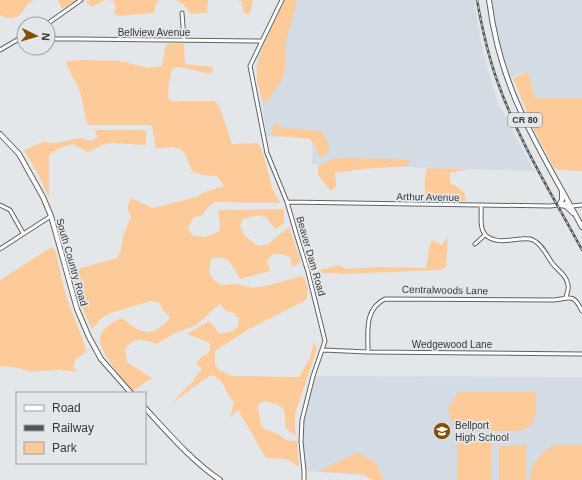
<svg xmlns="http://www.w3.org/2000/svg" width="582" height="480" viewBox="0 0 582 480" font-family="Arial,sans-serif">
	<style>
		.built { fill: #d3dbe4 }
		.green { fill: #fdcb9a }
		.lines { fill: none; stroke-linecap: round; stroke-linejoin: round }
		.minor-casing { stroke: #606365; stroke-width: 5 }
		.major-casing { stroke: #606365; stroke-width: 6 }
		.minor { stroke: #fff; stroke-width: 3 }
		.major { stroke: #fff; stroke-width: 4 }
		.rail-casing { stroke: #535455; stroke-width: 2.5 }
		.rail { stroke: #e4e7ea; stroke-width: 1; stroke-dasharray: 3; stroke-linecap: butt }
		.labels { text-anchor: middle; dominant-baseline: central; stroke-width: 3.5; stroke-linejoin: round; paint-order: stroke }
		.shield { fill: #e4e7ea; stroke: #6a6c6d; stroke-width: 1 }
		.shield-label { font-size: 9px; font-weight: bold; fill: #363738 }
		.street-label { font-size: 10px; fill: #363738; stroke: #e4e7ea }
		.poi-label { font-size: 10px; fill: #363738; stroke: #e4e7ea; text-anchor: start }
	</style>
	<rect width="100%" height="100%" fill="#e4e7ea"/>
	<!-- built -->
	<path class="built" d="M282 0H474L483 53 498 103 534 171 312 164 313 136 267 137 256 67 259 52Z
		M489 0H582V98H535L528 72 507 78Z
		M313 376 582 377V480H378L379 476 304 471 301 442 302 420Z"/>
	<!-- green -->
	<path class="green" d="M0 0H34L28 4 19 16C11 18 6 20 0 14Z
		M58 0H77L62 9Z
		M90 0H160L156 3 154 13 118 16 114 13 116 7 113 1 105 0 92 7 86 2Z
		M175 0H208L207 13 191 14 183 4Z
		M237 0H253L250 14H246L243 11 242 2Z
		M284 0H296L295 9 285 45 286 63 283 78 265 104C262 96 258 88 257 80 254 57 275 21 284 0Z
		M184 43 185 64 213 67 211 74 179 67 172 69 169 83 168 97 170 100 175 102 183 101H215L220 108 232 144 258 143 262 150 273 190 280 203 215 202 205 210 203 215 193 218 188 228 192 235 206 237 219 231C222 220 217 219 219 210L284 209V223L276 229 271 224 266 217C258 215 251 216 243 219L240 226 245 236 258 246 268 244 289 227 301 262 292 267 290 257 280 254H273L267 261 270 271 240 279C233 266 228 253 211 259 208 273 209 277 221 285L237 284 254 288 270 285 302 276C307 282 310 293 306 300L251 328 215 351V365L219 370 232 376 299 377 310 358 314 342 317 349 295 414V436L285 427V415L283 408 276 404 264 401 258 405 261 426 265 429 278 434 286 440 297 441 299 467 286 459 266 458 238 410 230 418 234 402C223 392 229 384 212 375L203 380 170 405 192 382 202 368 196 365 202 356 207 354 210 350V343L187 334 209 321 214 326 219 334 233 331 238 326 239 319 234 313 226 311 220 304 196 325 173 334 157 344C142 340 136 336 125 349L127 362 152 378 133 391C124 380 99 353 100 338 101 328 114 321 122 318 134 327 145 338 159 328 164 324 167 322 170 317L163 310 159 303 151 301 111 313 103 317 92 329 84 312 72 275 78 269 117 258 121 250 123 236 131 217 127 207 131 198 153 208 196 197 205 192 224 186 217 176 202 175 192 171C189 166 188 160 186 155 181 145 166 147 156 149L152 126 148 125H88C83 114 84 101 79 90 76 80 68 72 66 61L83 60 120 61 150 68 162 66 166 44Z
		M528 72 535 98H582V171L558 170 554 168 535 132 513 78Z
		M274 123 284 128 321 131C326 138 330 144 328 153L320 158 316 147 310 139 271 135Z
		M94 130H146V145L111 143 102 145 88 152 72 144 60 148 49 155V198L38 174 24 150 43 142 56 143 80 138 90 141 98 137Z
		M344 158 401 159 409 160 408 166 364 169 335 173 336 186 331 191 318 175V166L332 159Z
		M427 168 468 169 450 173V182L464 192 466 201 428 200C423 191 424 178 427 168Z
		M448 237 446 267 441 270 342 274 313 272 339 265 345 269 380 267 426 268 430 244 433 240 441 245Z
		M50 248 55 249 66 296 87 351 76 359 73 367 78 372 59 370 30 372 18 368 0 366V280Z
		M456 392H536V411L533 422 530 426 520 431H466L456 427 451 422 448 409 456 396Z
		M458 440H492L491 480H457Z
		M526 445V480H499V446Z
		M554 445H582V480H530C531 460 540 455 554 445Z
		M359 453 375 462 384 480H372L362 474 319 471 352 455Z"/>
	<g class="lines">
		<defs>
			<path id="minor" d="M282 0 250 66 267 153 287 202 296 233 308 272 325 341 313 376 302 420 301 442 304 471V480
				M182 13 184 39
				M47 24 81 0
				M48 32 55 39H78L262 41
				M0 50 24 36
				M287 202 550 206 560 205 569 202
				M0 205 10 210 23 233
				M481 205C482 215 478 231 488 237 502 246 523 235 533 240 542 244 547 256 552 263 558 271 566 274 568 285 569 289 567 293 566 297
				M571 206 582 205
				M475 244 485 235
				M0 249 51 216
				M323 350 368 352 582 354
				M368 352C368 332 364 309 385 299L554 300C571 298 573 293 582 311"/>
			<path id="major" d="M489 0C494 39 505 78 522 114 539 152 562 189 582 227
				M0 134 19 154 43 197 51 216 77 309 89 337 101 359 131 393
				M562 191V200L559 205 566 206 573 213
				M145 408C168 433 192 461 220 480"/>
		</defs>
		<!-- minor casing -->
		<use href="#minor" class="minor-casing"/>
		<!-- major casing -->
		<use href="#major" class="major-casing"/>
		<!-- minor -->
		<use href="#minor" class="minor"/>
		<!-- major -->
		<use href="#major" class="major"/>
		<defs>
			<path id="rail" d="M477 0C482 28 488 56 498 83 519 142 553 196 582 250"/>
		</defs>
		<!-- rail casing -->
		<use href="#rail" class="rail-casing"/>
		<!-- rail -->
		<use href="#rail" class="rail"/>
	</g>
	<!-- icons -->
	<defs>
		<symbol id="school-disc" viewBox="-11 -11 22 22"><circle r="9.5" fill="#854e00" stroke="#e4e7ea"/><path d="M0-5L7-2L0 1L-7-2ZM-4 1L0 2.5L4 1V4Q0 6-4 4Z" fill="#fff"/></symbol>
	</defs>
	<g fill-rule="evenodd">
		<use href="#school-disc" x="432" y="421" width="20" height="20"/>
	</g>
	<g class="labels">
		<!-- shield labels -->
		<rect class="shield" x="508" y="113" width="34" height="14" rx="3"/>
		<g class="shield-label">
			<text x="525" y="120">CR 80</text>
		</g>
		<!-- street labels -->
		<g class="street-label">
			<text x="154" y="32">Bellview Avenue</text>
			<text transform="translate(428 197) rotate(1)">Arthur Avenue</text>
			<text transform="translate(311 256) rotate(74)">Beaver Dam Road</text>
			<text transform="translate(72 262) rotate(74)">South Country Road</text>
			<text transform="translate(445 290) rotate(1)">Centralwoods Lane</text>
			<text x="452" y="344">Wedgewood Lane</text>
		</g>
		<!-- poi labels -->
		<g class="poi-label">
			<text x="455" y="425">Bellport<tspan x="455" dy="12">High School</tspan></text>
		</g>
	</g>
	<!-- legend -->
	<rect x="16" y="392" width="130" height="72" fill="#e4e7ea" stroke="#9ea1a3"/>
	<rect x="24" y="405" width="20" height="6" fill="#ffffff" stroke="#9ea1a3"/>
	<text x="52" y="412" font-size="12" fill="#363738">Road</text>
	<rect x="24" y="425" width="20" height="6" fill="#535455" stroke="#9ea1a3"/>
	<text x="52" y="432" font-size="12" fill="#363738">Railway</text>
	<rect x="24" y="442" width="20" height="12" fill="#fdcb9a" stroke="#9ea1a3"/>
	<text x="52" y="452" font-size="12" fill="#363738">Park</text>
	<!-- north arrow -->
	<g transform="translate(36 36) rotate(95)"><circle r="19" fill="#e4e7ea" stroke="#9ea1a3"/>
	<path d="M0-3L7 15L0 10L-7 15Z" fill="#854e00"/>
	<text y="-6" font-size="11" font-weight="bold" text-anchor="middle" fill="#363738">N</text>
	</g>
</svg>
